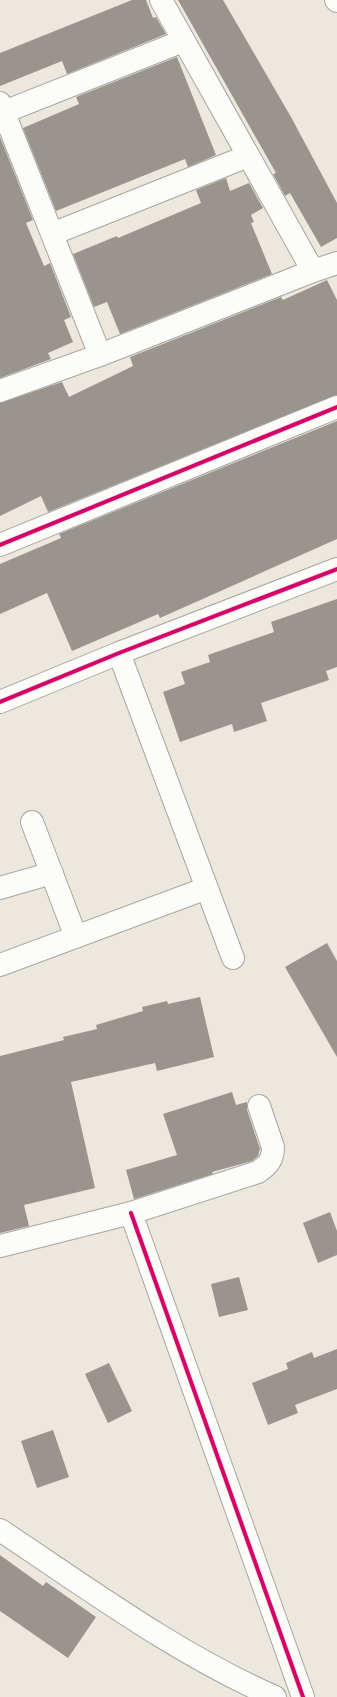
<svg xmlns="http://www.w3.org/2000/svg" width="337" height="1697" viewBox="0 0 337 1697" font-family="'Titillium Web',sans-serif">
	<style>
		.building { fill: #99948d }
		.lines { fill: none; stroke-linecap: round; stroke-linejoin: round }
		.minor-casing { stroke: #a9a59d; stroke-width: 24 }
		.minor { stroke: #fcfcfa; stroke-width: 22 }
		.cycleway-casing { stroke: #f4ead6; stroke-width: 6 }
		.cycleway { stroke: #d6006c; stroke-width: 4 }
	</style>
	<rect width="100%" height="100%" fill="#ede8dd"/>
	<!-- building -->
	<path class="building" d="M132 0H146L153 18 156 17 166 34 67 74 62 61 0 86V53Z
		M178 0H223L291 117 337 203V238L321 247 290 193 285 196 273 174 276 173Z
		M177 57 216 155 188 167 185 159 56 211 23 128 79 104 76 97Z
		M0 137 33 220 26 223 44 266 50 263 71 317 64 320 73 342 48 353 51 359 0 378Z
		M226 178 230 191 249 183 263 208 251 215 254 222 251 223 272 274 120 334 107 302 94 307 73 254 117 236 118 238 201 203 196 190Z
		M327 280 337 300V395L48 512 41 496 0 516V403L62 382 69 397 133 366 130 357 281 297 283 300Z
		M337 421V539L160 618 158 614 72 651 47 593 0 614V564L61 538 59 534Z
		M337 599V667L326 671 329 680 261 703 267 721 234 732 232 724 180 742 163 692 185 684 181 672 210 662 208 655 274 632 271 622Z
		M327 943 337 961V1057L285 967Z
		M200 997 214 1057 157 1071 155 1063 71 1082 95 1188 24 1205 29 1226 0 1233V1056L64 1040 63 1037 97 1029 96 1025 143 1011 142 1007 167 1001 168 1004Z
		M232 1092 236 1105 247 1102V1110L260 1149 258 1156 252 1161 212 1172 213 1174 134 1199 126 1170 177 1155 163 1114Z
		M330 1212 337 1231V1255L318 1263 303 1223Z
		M239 1277 248 1310 219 1317 211 1284Z
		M337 1349V1389L295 1405 298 1413 268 1425 252 1383 288 1369 286 1363 312 1352 314 1358Z
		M109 1363 132 1411 108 1423 85 1374Z
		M53 1430 69 1477 37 1488 21 1441Z
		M0 1555 43 1586 46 1582 96 1617 68 1658 0 1611Z"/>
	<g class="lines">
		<defs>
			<path id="minor" d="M161 0 313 271
				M336 0 337 1
				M0 103 100 355
				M4 112 183 41
				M52 234 248 156
				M0 391 100 355 313 271 337 263
				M0 545 337 407
				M119 653 233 958
				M0 702 119 653 337 569
				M32 822 76 937
				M0 888 52 873
				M0 965 207 888
				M131 1213 303 1697
				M0 1246 131 1213 258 1172C268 1165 273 1160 273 1147L259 1106
				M0 1530C89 1589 177 1654 275 1697"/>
		</defs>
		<!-- minor casing -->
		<use href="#minor" class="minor-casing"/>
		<!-- minor -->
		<use href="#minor" class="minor"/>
		<defs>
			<path id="cycleway" d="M0 545 337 407
				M0 702 119 653 337 569
				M131 1213 303 1697"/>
		</defs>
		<!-- cycleway casing -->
		<use href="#cycleway" class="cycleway-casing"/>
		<!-- cycleway -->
		<use href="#cycleway" class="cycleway"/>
	</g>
</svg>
